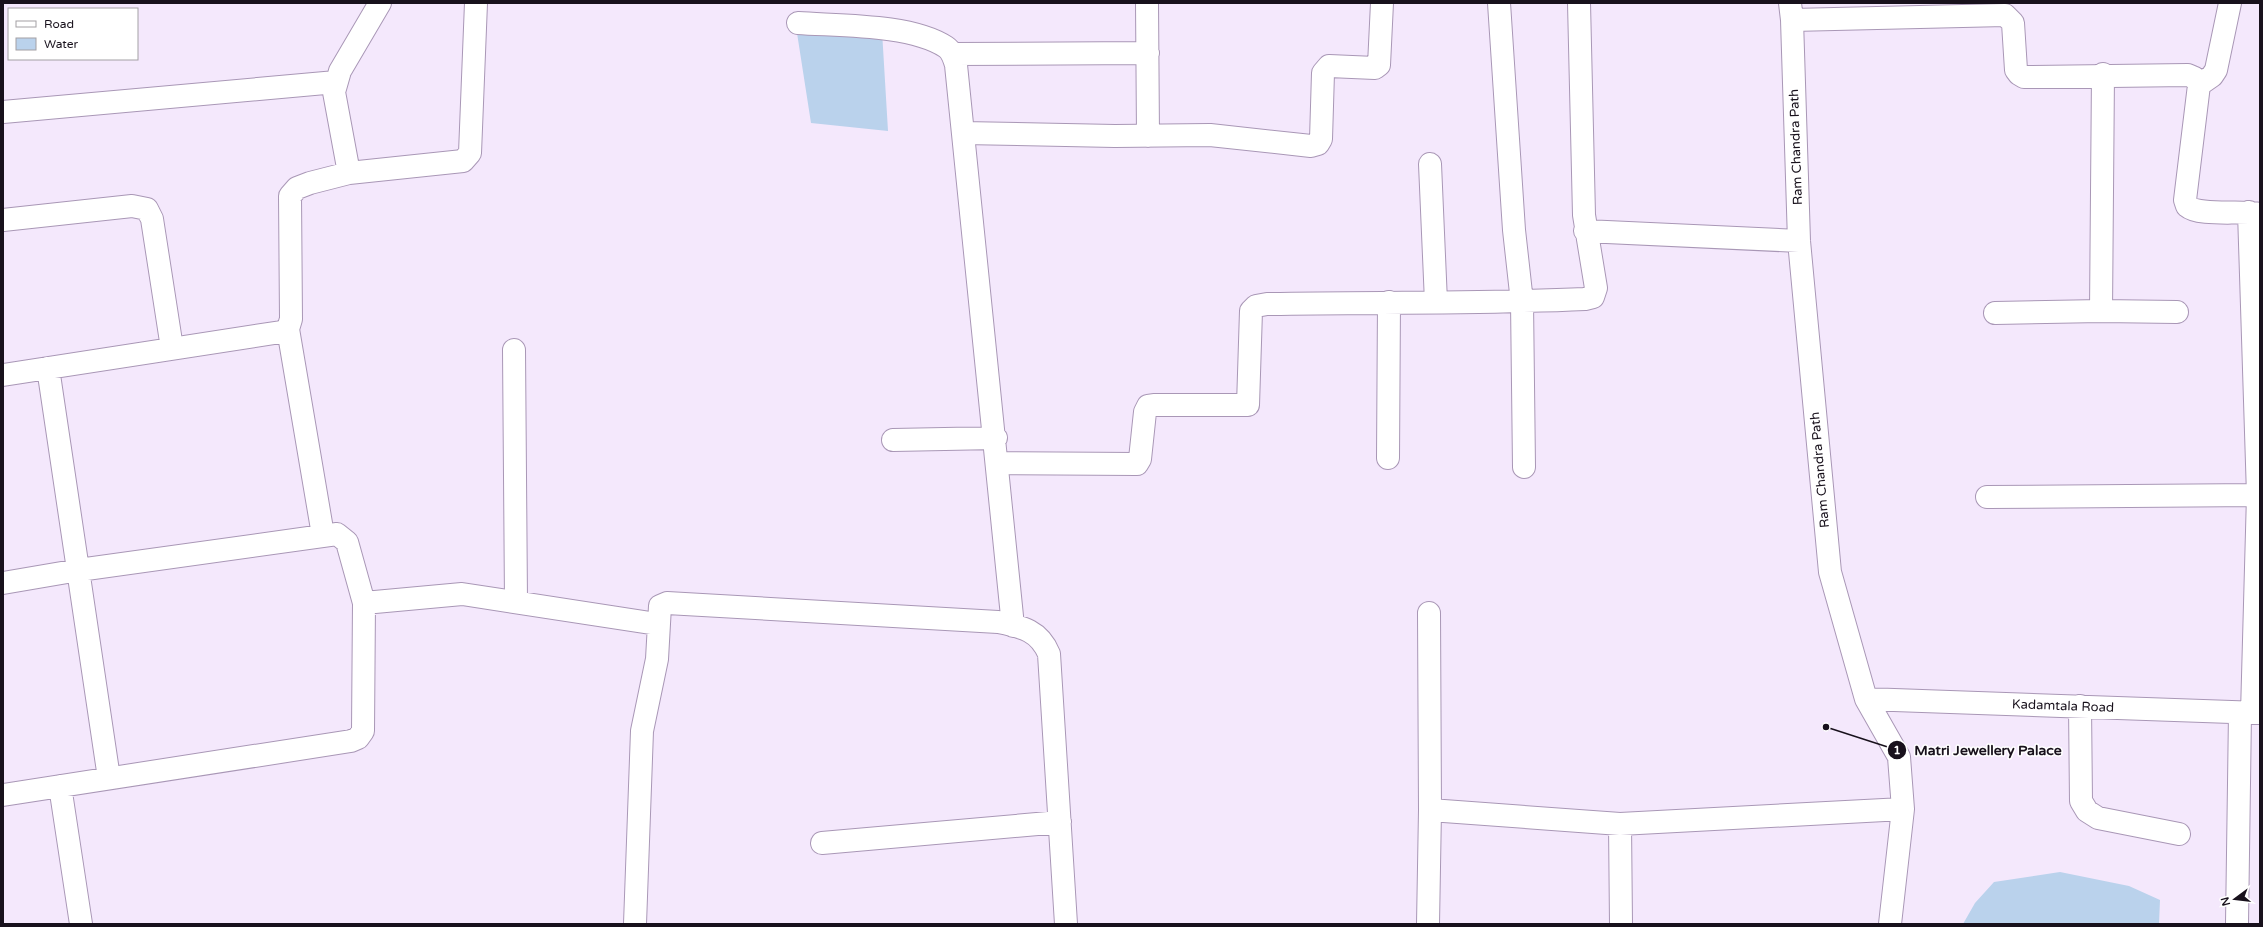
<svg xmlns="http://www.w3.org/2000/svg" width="2263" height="927" viewBox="0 0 2263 927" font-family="'Varela Round',sans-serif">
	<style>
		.water { fill: #bad2ec }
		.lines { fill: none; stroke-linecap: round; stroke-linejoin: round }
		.minor-casing { stroke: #a997b6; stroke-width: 24 }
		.minor { stroke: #fff; stroke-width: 22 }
		.labels { text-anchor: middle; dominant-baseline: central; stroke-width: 3; stroke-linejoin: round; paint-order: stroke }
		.street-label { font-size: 13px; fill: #18111c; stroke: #fff }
		.leader { fill: none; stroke: #18111c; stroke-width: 1.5 }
		.callout-dot { fill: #18111c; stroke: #fff; stroke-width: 1.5 }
		.mark-label { font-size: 12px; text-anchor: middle; font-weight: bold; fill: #fff }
		.callout-label { font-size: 14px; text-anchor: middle; font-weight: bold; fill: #18111c; stroke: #fff; stroke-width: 3; stroke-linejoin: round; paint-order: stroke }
	</style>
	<rect width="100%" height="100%" fill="#f4e8fc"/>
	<!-- water -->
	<path class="water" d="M882 31 888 131 811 123 797 33Z
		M2060 872 2129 886 2160 900 2159 924H1963L1975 903 1994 882Z"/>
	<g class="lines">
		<defs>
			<path id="minor" d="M1147 3 1148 136
				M1499 3 1514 230 1522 302 1524 467
				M1790 3 1792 20 1799 241 1830 572 1866 699 1899 757 1903 809 1890 924
				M1792 20 2005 15 2013 23 2016 70 2019 74 2024 77 2188 75 2195 78 2199 85 2185 200 2187 206C2200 217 2241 210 2260 214
				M798 23C840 26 911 24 946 47 952 51 954 58 956 65L1013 626
				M953 54 1148 53
				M2199 85 2212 76 2216 70 2230 3
				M3 112 336 82
				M963 133 1115 136 1210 135 1311 146 1318 144 1321 139 1323 73 1329 66 1375 68 1379 65 1382 3
				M1430 164 1436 302
				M349 173 334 92 340 71 380 3
				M2249 212 2258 495 2252 713
				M3 220 132 206 147 209 152 219 172 348
				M1585 231 1799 241
				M2101 311 2103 74
				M1995 313 2101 311 2177 312
				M288 329 323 535
				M514 350 516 601
				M48 368 109 778
				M3 375 281 332 288 329 291 319 290 196 297 188 310 183 349 173 463 161 470 153 476 3
				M893 440 996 438
				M1388 458 1389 302
				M997 463 1137 464 1140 459 1145 412 1148 406 1155 405H1248L1251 311 1256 306 1267 304C1373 302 1479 304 1585 299L1593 297 1596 288 1584 215 1579 3
				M1987 497 2258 495
				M3 583 79 570 337 534 347 542 364 603 363 731 358 738 351 741 3 795
				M364 603 462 594 657 624
				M1866 699 2260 713
				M2080 706 2081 801 2087 811 2098 818 2179 834
				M60 786 81 924
				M1430 810 1620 824 1903 809
				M1620 824 1621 924
				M822 843 1060 822
				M635 924 642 731 657 659 660 606 667 603 998 622C1022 627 1039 630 1049 654L1066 924
				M1428 924 1430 810 1429 613
				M2237 924 2240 713"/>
		</defs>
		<!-- minor casing -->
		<use href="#minor" class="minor-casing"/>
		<!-- minor -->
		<use href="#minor" class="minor"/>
	</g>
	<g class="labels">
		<!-- street labels -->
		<g class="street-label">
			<text transform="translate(1796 147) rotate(-92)">Ram Chandra Path</text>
			<text transform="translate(1820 470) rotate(-95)">Ram Chandra Path</text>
			<text transform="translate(2063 706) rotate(2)">Kadamtala Road</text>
		</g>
	</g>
	<!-- callouts -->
	<path class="leader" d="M1826 727L1897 750"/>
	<g class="callout-dot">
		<circle cx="1826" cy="727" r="4"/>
		<circle cx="1897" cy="750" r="10"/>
	</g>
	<g class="mark-label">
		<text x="1897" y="754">1</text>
	</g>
	<g class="callout-label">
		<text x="1988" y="755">Matri Jewellery Palace</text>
	</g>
	<!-- border -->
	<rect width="2263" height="927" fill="none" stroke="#18111c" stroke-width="8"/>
	<!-- legend -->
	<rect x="8" y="8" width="130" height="52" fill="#ffffff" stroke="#a3a0a4"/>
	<rect x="16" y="21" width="20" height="6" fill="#ffffff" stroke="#a3a0a4"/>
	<text x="44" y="28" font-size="12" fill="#18111c">Road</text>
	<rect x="16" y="38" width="20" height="12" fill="#bad2ec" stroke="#a3a0a4"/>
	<text x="44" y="48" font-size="12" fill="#18111c">Water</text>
	<!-- north arrow -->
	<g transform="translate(2235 899) rotate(255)" stroke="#ffffff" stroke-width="3" paint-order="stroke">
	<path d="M0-3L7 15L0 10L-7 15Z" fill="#18111c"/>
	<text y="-6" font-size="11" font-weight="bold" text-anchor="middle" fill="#18111c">N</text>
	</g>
</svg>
